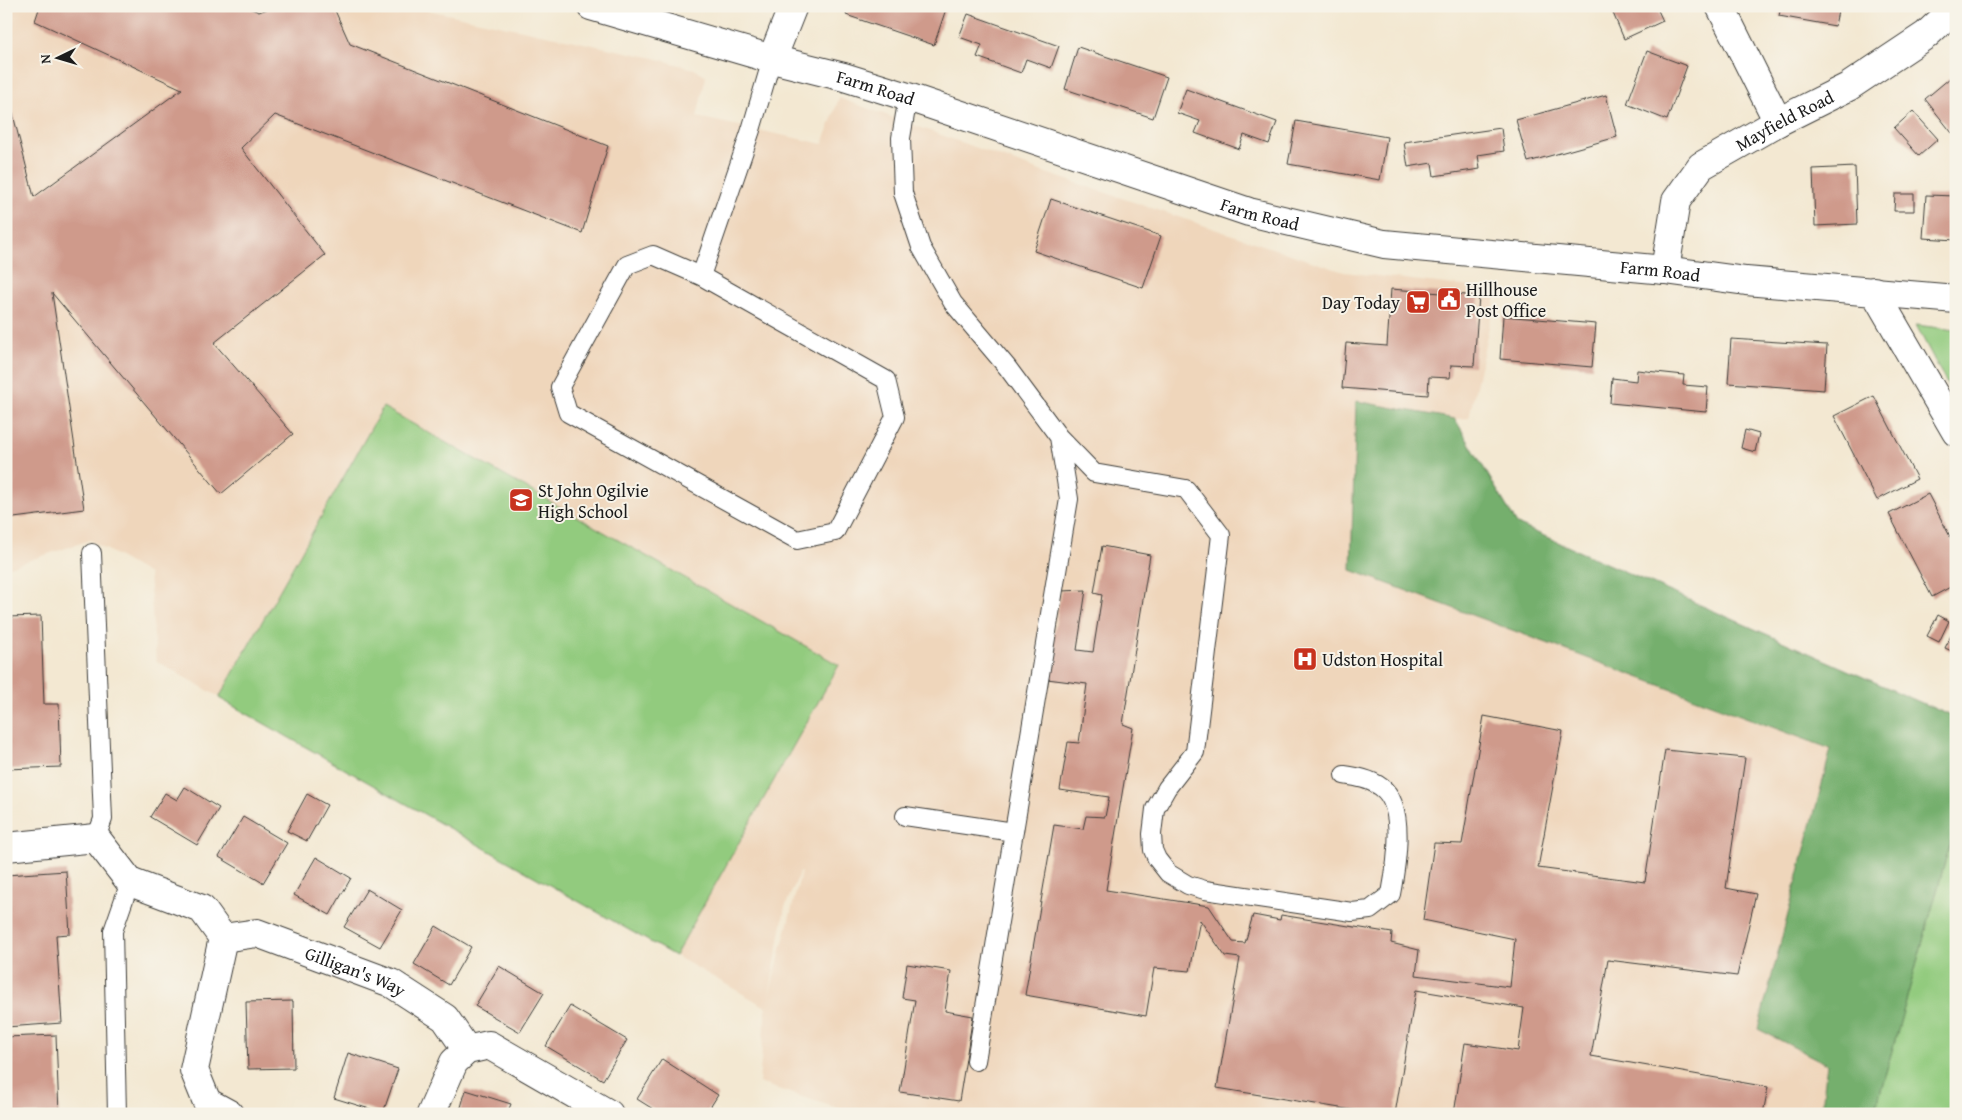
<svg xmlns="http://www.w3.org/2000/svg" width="1962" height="1120" viewBox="0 0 1962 1120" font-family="'Gentium Book Plus',serif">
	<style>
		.built { fill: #efd6bb; fill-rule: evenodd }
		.green { fill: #92cb7e; stroke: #57744d }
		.forest { fill: #75af6d; stroke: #486644 }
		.building { fill: #cf9a8b }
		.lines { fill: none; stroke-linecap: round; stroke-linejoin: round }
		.lane-casing { stroke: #3c3b37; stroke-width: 20 }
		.street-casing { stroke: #3c3b37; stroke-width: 30 }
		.lane { stroke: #fff; stroke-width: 18 }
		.street { stroke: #fff; stroke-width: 28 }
		.labels { text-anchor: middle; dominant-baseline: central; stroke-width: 4; stroke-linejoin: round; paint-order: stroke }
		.street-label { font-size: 18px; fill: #1c1c1c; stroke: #f7f3e8 }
		.poi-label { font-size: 18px; fill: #1c1c1c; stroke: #f7f3e8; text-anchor: start }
	</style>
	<rect width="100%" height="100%" fill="#f7f3e8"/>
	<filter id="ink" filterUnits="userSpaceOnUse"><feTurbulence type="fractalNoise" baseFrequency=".02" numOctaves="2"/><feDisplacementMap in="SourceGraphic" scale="10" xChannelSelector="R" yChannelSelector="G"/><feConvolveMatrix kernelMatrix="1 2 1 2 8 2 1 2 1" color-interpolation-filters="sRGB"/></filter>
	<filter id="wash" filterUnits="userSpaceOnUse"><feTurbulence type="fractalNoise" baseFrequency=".0096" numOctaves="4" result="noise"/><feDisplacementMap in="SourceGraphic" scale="20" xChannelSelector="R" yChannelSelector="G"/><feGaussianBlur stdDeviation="1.12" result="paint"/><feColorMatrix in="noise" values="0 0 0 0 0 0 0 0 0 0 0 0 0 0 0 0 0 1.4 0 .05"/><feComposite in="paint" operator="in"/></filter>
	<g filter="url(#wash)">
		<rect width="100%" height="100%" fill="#f3e8d2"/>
		<!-- built -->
		<path class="built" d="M6 6H409L654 58 694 69 706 76 697 117 823 144 839 98 1040 171 1344 272 1497 290 1469 418 1455 419 1356 401 1352 570 1831 749 1758 1029 1827 1064 1821 1114H856L759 1083 766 1007 156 661 149 574 90 540 6 568ZM800 872 801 873 769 996 785 907Z"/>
		<!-- green -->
		<path class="green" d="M1916 325 1956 330V401Z
			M383 407 839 665 675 956 219 698Z
			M1956 823V1114H1877L1875 1111Z"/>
		<!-- forest -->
		<path class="forest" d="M1356 401 1455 419 1517 524 1956 718V823L1875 1111 1877 1114H1821L1827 1064 1758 1029 1831 749 1351 570Z"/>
		<g id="blocks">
			<!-- building -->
			<path class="building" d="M40 6H244L259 12 275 6H333L350 44 608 146 582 233 275 115 241 148 325 255 214 343 293 434 221 494 52 293 84 509 6 519V87L34 197 182 89 35 21Z
				M849 6H947L934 45 846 15Z
				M1610 6H1656L1663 21 1624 39Z
				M1781 6H1839L1835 26 1779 16Z
				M968 14 1059 46 1051 68 1026 59 1021 73 977 57 982 45 959 37Z
				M1078 47 1167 77 1153 118 1065 89Z
				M1647 51 1687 66 1667 120 1627 104Z
				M1956 73V130L1952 133 1925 99Z
				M1186 89 1277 122 1269 144 1244 135 1239 149 1195 133 1200 121 1177 113Z
				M1606 95 1617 137 1528 162 1516 120Z
				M1913 111 1938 139 1919 156 1894 128Z
				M1296 121 1387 137 1380 180 1288 164Z
				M1501 128 1504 151 1478 155 1480 169 1434 176 1432 163 1408 167 1404 142Z
				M1855 167 1857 224 1815 226 1813 169Z
				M1895 194H1914V211H1894Z
				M1926 195 1956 196V240L1923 238Z
				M1051 199 1161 236 1143 288 1034 251Z
				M1391 289 1479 296 1474 366 1451 365 1450 378 1429 377 1428 395 1342 388 1346 343 1387 346Z
				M1503 316 1596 324 1592 367 1500 359Z
				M1731 339 1827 345 1824 390 1728 383Z
				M1637 370 1684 375 1683 385 1708 387 1706 412 1610 403 1612 378 1636 381Z
				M1874 396 1917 479 1877 500 1834 416Z
				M1745 430 1759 434 1755 452 1741 448Z
				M1928 494 1956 548V584L1932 597 1889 514Z
				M1102 546 1150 555 1123 724 1133 728 1106 890 1209 906 1233 942 1245 943 1253 915 1280 920 1281 915 1392 933 1391 943 1419 950 1416 975 1510 987 1515 939 1423 920 1434 843 1462 844 1484 716 1563 731 1538 868 1645 882 1665 750 1745 758 1726 888 1756 894 1737 976 1608 960 1591 1056 1768 1087 1763 1114H1454L1465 1043 1518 1051 1524 1008 1416 990 1395 1114H1377L1217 1088 1240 958 1225 956 1200 920 1190 971 1154 968 1146 1016 1025 995 1054 825 1083 829 1086 816 1105 817 1109 797 1060 790 1068 742 1079 743 1087 684 1047 679 1061 591 1086 590 1077 650 1093 652 1102 595 1094 593Z
				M1938 615 1949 621 1939 642 1927 636Z
				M41 616 44 704H59L61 767 6 769V617Z
				M1956 625V653L1945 648Z
				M185 787 219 808 197 845 150 817 165 793 177 800Z
				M307 794 327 805 307 841 287 831Z
				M243 817 287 843 263 883 219 857Z
				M316 857 351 878 330 915 294 895Z
				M66 871 70 934 56 935 62 1023 6 1027V875Z
				M367 889 402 910 380 947 344 927Z
				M436 926 471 947 449 985 414 964Z
				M907 964 951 971 945 1011 973 1016 959 1101 900 1092 915 1000 902 998Z
				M499 966 544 993 520 1032 475 1006Z
				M293 1001 294 1068 248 1069 246 1002Z
				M570 1006 627 1040 603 1080 546 1046Z
				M56 1035 59 1114H6V1037Z
				M348 1053 398 1069 383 1113 334 1098Z
				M662 1059 718 1095 706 1114H661L637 1099Z
				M466 1090 511 1104 507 1114H459Z"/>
		</g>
	</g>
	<g filter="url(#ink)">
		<use href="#blocks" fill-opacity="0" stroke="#3c3b37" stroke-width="1"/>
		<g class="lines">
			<defs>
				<path id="lane" d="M908 97 901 138 903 193 921 247 953 303 1007 367 1059 437 1069 499 976 1061
					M653 255 701 276 886 380 895 417 835 532 797 540 568 413 560 387 627 265Z
					M701 276 751 130 772 59
					M1059 437 1094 473 1186 489 1221 535 1195 752 1167 788 1155 809 1152 834 1153 850 1157 859 1168 873 1188 885 1205 890 1352 912 1370 910 1391 894C1396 867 1407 805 1381 787 1370 779 1357 777 1344 775
					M92 553 103 819 96 838
					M905 816 1014 832
					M117 1114 113 931 130 882"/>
				<g id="street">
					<path id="s1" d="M591 6 772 59 844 77 908 97 1249 212 1384 244 1665 270 1746 281 1956 299"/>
					<path d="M1720 6 1778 122"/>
					<path d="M772 59 793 6"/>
					<path id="s2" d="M1665 270 1676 201 1701 166 1778 122 1848 87 1926 35 1956 7"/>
					<path d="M1874 291 1956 432"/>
					<path d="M6 847 96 838 130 882 202 909 223 938 194 1070 207 1102 229 1114"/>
					<path id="s3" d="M223 938 257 933 391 983 445 1018 467 1050"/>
					<path d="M431 1114 454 1062 467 1050 489 1045 609 1114"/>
				</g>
			</defs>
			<!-- lane casing -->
			<use href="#lane" class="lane-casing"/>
			<!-- street casing -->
			<use href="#street" class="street-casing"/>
			<!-- lane -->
			<use href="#lane" class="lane"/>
			<!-- street -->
			<use href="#street" class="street"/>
		</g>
	</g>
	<!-- icons -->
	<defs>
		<symbol id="civic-square" viewBox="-11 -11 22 22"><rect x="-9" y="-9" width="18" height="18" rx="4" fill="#c8321e" stroke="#f7f3e8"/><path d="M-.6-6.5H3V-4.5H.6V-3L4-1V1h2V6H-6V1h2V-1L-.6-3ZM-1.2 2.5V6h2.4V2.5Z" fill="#fff"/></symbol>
		<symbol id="supermarket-square" viewBox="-11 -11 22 22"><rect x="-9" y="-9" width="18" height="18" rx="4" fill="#c8321e" stroke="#f7f3e8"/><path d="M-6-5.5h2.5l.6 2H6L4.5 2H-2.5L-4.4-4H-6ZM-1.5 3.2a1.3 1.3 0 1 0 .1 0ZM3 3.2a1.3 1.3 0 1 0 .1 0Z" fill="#fff"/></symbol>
		<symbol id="school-square" viewBox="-11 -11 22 22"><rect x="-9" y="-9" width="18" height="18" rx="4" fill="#c8321e" stroke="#f7f3e8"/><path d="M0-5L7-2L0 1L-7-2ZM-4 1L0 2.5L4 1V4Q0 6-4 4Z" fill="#fff"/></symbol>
		<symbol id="hospital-square" viewBox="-11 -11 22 22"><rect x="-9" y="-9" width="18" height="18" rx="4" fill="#c8321e" stroke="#f7f3e8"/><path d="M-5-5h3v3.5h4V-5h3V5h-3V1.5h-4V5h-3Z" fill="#fff"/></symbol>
	</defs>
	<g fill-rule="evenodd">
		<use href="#civic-square" x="1435" y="285" width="28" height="28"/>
		<use href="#supermarket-square" x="1404" y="288" width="28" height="28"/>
		<use href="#school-square" x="507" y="486" width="28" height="28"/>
		<use href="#hospital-square" x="1291" y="645" width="28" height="28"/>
	</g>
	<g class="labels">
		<!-- street labels -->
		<g class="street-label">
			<text stroke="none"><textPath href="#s1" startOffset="296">Farm Road</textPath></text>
			<text stroke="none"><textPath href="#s2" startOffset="208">Mayfield Road</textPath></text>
			<text stroke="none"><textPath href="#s1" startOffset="701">Farm Road</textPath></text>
			<text stroke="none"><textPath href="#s1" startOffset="1106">Farm Road</textPath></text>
			<text stroke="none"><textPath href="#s3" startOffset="140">Gilligan's Way</textPath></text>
		</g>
		<!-- poi labels -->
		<g class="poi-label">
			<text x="1466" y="289">Hillhouse<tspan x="1466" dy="21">Post Office</tspan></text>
			<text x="1400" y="302" text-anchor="end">Day Today</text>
			<text x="538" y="490">St John Ogilvie<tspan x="538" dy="21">High School</tspan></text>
			<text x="1322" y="659">Udston Hospital</text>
		</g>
	</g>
	<!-- margin -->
	<rect width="1962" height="1120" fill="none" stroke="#f7f3e8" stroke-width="25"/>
	<!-- north arrow -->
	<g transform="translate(58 58) rotate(265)" stroke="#f7f3e8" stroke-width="4" paint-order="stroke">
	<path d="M0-4L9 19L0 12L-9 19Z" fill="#1c1c1c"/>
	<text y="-8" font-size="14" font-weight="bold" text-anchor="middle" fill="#1c1c1c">N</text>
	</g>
</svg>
